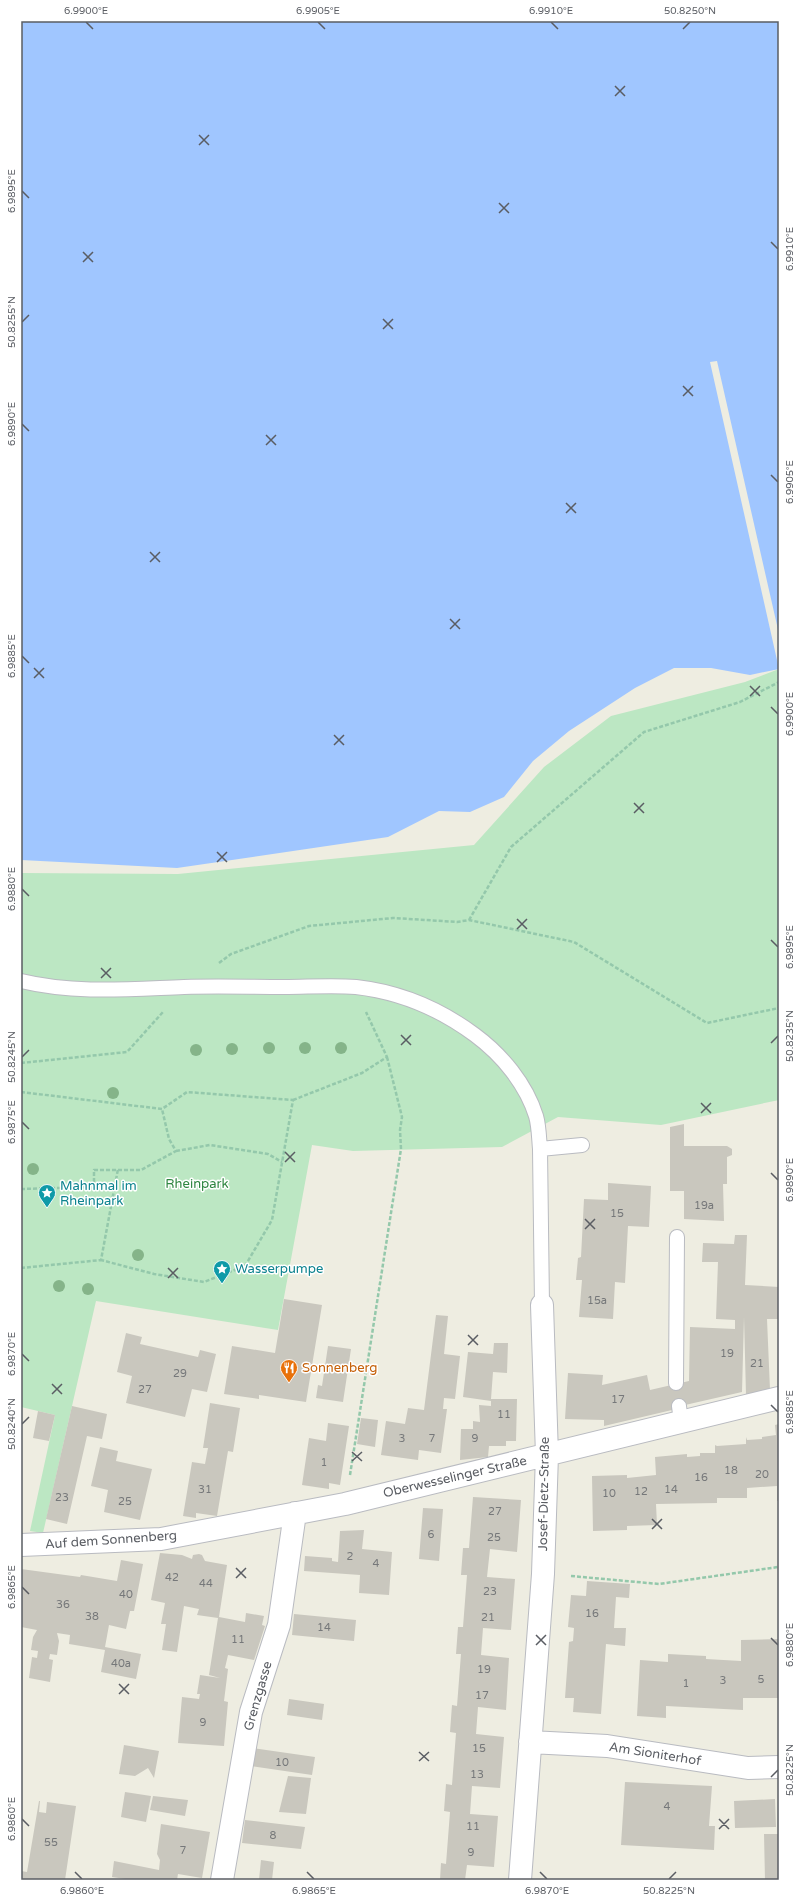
<svg xmlns="http://www.w3.org/2000/svg" width="800" height="1901" viewBox="0 0 800 1901" font-family="'Varela Round',sans-serif">
	<style>
		.green { fill: #bce7c3 }
		.water { fill: #a0c6ff }
		.building { fill: #c9c7be }
		.lines { fill: none; stroke-linecap: round; stroke-linejoin: round }
		.lane-casing { stroke: #b9bbc1; stroke-width: 16 }
		.street-casing { stroke: #b9bbc1; stroke-width: 24 }
		.path { stroke: #94c8ab; stroke-width: 2.5; stroke-dasharray: 4 2; stroke-linecap: butt }
		.lane { stroke: #fff; stroke-width: 14 }
		.street { stroke: #fff; stroke-width: 22 }
		.tree { fill: #85b489 }
		.ticks { fill: none; stroke: #5a5d63; stroke-width: 1.5 }
		.labels { text-anchor: middle; dominant-baseline: central; stroke-width: 3; stroke-linejoin: round; paint-order: stroke }
		.number-label { font-size: 11px; fill: #76787a }
		.park-label { font-size: 13px; fill: #2f8641; stroke: #fff }
		.culture-label { font-size: 13px; fill: #0d838f; stroke: #fff; text-anchor: start }
		.food-label { font-size: 13px; fill: #c56008; stroke: #fff; text-anchor: start }
		.street-label { font-size: 13px; fill: #5a5d63; stroke: #fff }
		.neatline { fill: none; stroke: #5a5d63; stroke-width: 1.5 }
		.ticks-label { font-size: 10px; text-anchor: middle; fill: #5a5d63 }
	</style>
	<rect width="100%" height="100%" fill="#eeede1"/>
	<!-- green -->
	<path class="green" d="M779 669V1100L661 1125 558 1117 502 1147 353 1151 312 1145 278 1330 96 1301 43 1533 30 1531 55 1415 21 1407V873L178 874 474 845 544 767 611 716 745 682Z"/>
	<!-- water -->
	<path class="water" d="M21 21H779V634L717 361 710 362 779 669 750 675 711 668H674L635 688 569 731 533 761 504 797 470 812 439 811 388 837 177 868 21 860Z"/>
	<!-- building -->
	<path class="building" d="M684 1124V1146H727L732 1149V1155L727 1157V1184H723L724 1221 684 1219V1191H670V1127Z
		M608 1183 651 1186 649 1227 628 1226 625 1283 615 1282 613 1319 579 1317 582 1280H576L578 1258 581 1257 584 1199 608 1200Z
		M735 1235H747L745 1285 779 1287V1319H767L770 1390 746 1395 744 1317 742 1392 672 1408V1410L604 1426V1420L565 1419 568 1373 603 1375 602 1385 647 1375 650 1390 689 1381 690 1327 735 1329V1320L716 1319 718 1262H702L703 1243 734 1244Z
		M284 1299 322 1305 306 1402 259 1395V1399L224 1394 232 1346 275 1353Z
		M436 1315 448 1316 444 1354 460 1356 455 1399 444 1398 443 1409H447L441 1453 419 1450 418 1460 381 1455 386 1421 405 1424 408 1408 424 1410Z
		M126 1333 142 1337 140 1344 198 1357 200 1350 216 1354 207 1392 192 1389 185 1417 126 1403 132 1376 117 1372Z
		M494 1343H508L507 1373 493 1372 491 1399H517L516 1441H506V1446H489L488 1457 460 1460 461 1429H473V1421L480 1422 479 1405 491 1406V1401L463 1397 468 1352 493 1354Z
		M328 1346 351 1349 343 1402 316 1398 318 1385 322 1386Z
		M210 1403 240 1408 233 1452 228 1451 217 1516 196 1513V1518L183 1516 192 1462 205 1464 208 1448H203Z
		M72 1406 107 1414 102 1439 87 1436 67 1524 46 1519Z
		M38 1411 55 1415 49 1441 33 1438Z
		M361 1418 378 1420 375 1447 357 1444Z
		M328 1423 349 1426 340 1485 329 1483V1489L302 1485 309 1438 326 1441Z
		M779 1424V1501H777V1486L747 1488V1498H717V1503L656 1504 657 1525 627 1526V1530L593 1531 592 1476 627 1475V1478L656 1475 655 1457 687 1454V1457L700 1456V1453H715V1445L717 1446 746 1444V1437L747 1440 762 1439V1437L776 1435 775 1425Z
		M100 1447 118 1451 116 1461 152 1469 140 1520 104 1512 108 1490 91 1486Z
		M473 1497 521 1500 517 1552 490 1549 487 1577 515 1579 511 1630 483 1628 481 1655 509 1658 506 1710 478 1707 476 1734 504 1737 500 1788 472 1786 470 1814 498 1816 494 1867 467 1865 465 1880H440L441 1863 446 1864 450 1812 444 1811 446 1784 452 1785 456 1733 450 1732 452 1705 457 1706 461 1654H456L458 1627H463L467 1575H461L463 1548H469Z
		M423 1508 443 1509 439 1561 419 1559Z
		M364 1530 362 1549 392 1552 389 1595 359 1593 360 1575 304 1571 305 1556 332 1558V1561L338 1562 340 1531Z
		M160 1553 182 1555 192 1559 193 1555 199 1554 202 1555 205 1561 227 1565 219 1617 245 1622 246 1613 264 1616 262 1625 265 1626 254 1660 228 1655 225 1668 228 1669 224 1701 228 1702 224 1746 178 1743 182 1697 199 1699 200 1694H197L200 1675 220 1678 209 1675 218 1618 197 1615 199 1609 184 1606 177 1652 162 1650 166 1624H161L165 1603 151 1600Z
		M121 1560 143 1564 134 1611H130L126 1629 109 1625 105 1647 141 1654 136 1679 101 1672 105 1650 69 1644 70 1635 57 1633 59 1641 57 1655 50 1654 49 1659 53 1660 50 1682 29 1678 32 1657 37 1658 38 1651 31 1650 33 1637 37 1630 21 1627V1569L80 1577 81 1575 117 1581Z
		M587 1581 630 1584 629 1598 616 1597 614 1628H626L625 1646 606 1644 601 1714 573 1712 574 1698H565L569 1642 573 1641 574 1628 568 1627 571 1595 586 1596Z
		M294 1614 356 1620 354 1641 292 1635Z
		M779 1639V1698H743V1710L666 1706V1718L637 1716 640 1660 668 1662V1654L706 1656V1659L741 1661V1640Z
		M289 1699 324 1704 322 1720 287 1715Z
		M124 1745 159 1751 154 1778 148 1768 135 1776 119 1774Z
		M253 1748 315 1757 312 1775 250 1766Z
		M288 1776 311 1778 306 1814 279 1812Z
		M625 1782 712 1786 709 1826H715L714 1850 621 1845Z
		M125 1792 151 1796 146 1822 121 1817Z
		M153 1796 188 1800 185 1816 150 1810Z
		M775 1799 776 1827 735 1828 734 1801Z
		M39 1801H40L39 1812 46 1813 47 1802 76 1806 65 1880H21V1871L27 1872Z
		M245 1820 305 1827 301 1849 242 1843Z
		M161 1824 210 1832 202 1878 178 1874 177 1880H132L112 1877 114 1861 159 1870 160 1860 157 1854Z
		M764 1834H779V1880H765Z
		M261 1860 274 1862 272 1880H259Z"/>
	<g class="lines">
		<defs>
			<path id="lane" d="M21 981C75 994 129 989 184 987 217 986 250 987 284 987 307 987 333 985 356 987 400 992 440 1009 475 1035 502 1055 526 1084 536 1116 539 1126 539 1139 540 1149
				M542 1305 540 1149 582 1145
				M676 1383 677 1237
				M679 1406 681 1422"/>
			<path id="street" d="M21 1545 161 1539 345 1504 779 1398
				M530 1742 607 1746 748 1768 779 1767
				M222 1880 251 1712 279 1625 295 1513
				M520 1880 543 1574 547 1455 542 1305"/>
		</defs>
		<!-- lane casing -->
		<use href="#lane" class="lane-casing"/>
		<!-- street casing -->
		<use href="#street" class="street-casing"/>
		<!-- path -->
		<path class="path" d="M469 920 511 847 644 732 740 702 779 682
			M219 963 231 954 309 926 393 918 457 922 469 920 574 942 707 1023 779 1008
			M21 1063 127 1052 163 1012
			M21 1092 162 1109 187 1092 293 1100 272 1220 245 1266 204 1282 154 1274 101 1260
			M293 1100 362 1073 387 1057 366 1012
			M176 1151 210 1145 268 1154 282 1162
			M21 1189 94 1187V1170H141L176 1151 169 1139 162 1109
			M21 1268 101 1260 118 1169
			M350 1475 401 1149 400 1130 402 1117 387 1057
			M571 1576 659 1584 778 1567"/>
		<!-- lane -->
		<use href="#lane" class="lane"/>
		<!-- street -->
		<use href="#street" class="street"/>
	</g>
	<!-- trees -->
	<g class="tree">
		<circle cx="269" cy="1048" r="6"/>
		<circle cx="305" cy="1048" r="6"/>
		<circle cx="341" cy="1048" r="6"/>
		<circle cx="232" cy="1049" r="6"/>
		<circle cx="196" cy="1050" r="6"/>
		<circle cx="113" cy="1093" r="6"/>
		<circle cx="33" cy="1169" r="6"/>
		<circle cx="138" cy="1255" r="6"/>
		<circle cx="59" cy="1286" r="6"/>
		<circle cx="88" cy="1289" r="6"/>
	</g>
	<!-- ticks -->
	<path class="ticks" d="M86 22 93 29M318 22 325 29M551 22 558 29M683 29 690 22M615 86 625 96M615 96 625 86M199 135 209 145M199 145 209 135M22 191 29 198M499 203 509 213M499 213 509 203M771 242 778 249M83 252 93 262M83 262 93 252M383 319 393 329M22 322 29 315M383 329 393 319M683 386 693 396M683 396 693 386M22 424 29 431M266 435 276 445M266 445 276 435M771 475 778 482M566 503 576 513M566 513 576 503M150 552 160 562M150 562 160 552M450 619 460 629M450 629 460 619M22 656 29 663M34 668 44 678M34 678 44 668M750 686 760 696M750 696 760 686M771 707 778 714M334 735 344 745M334 745 344 735M634 803 644 813M634 813 644 803M217 852 227 862M217 862 227 852M22 889 29 896M517 919 527 929M517 929 527 919M771 940 778 947M101 968 111 978M101 978 111 968M401 1035 411 1045M771 1043 778 1036M401 1045 411 1035M22 1057 29 1050M701 1103 711 1113M701 1113 711 1103M22 1122 29 1129M285 1152 295 1162M285 1162 295 1152M771 1173 778 1180M585 1219 595 1229M585 1229 595 1219M168 1268 178 1278M168 1278 178 1268M468 1335 478 1345M468 1345 478 1335M22 1354 29 1361M52 1384 62 1394M52 1394 62 1384M771 1405 778 1412M22 1424 29 1417M352 1452 362 1461M352 1461 362 1452M652 1519 662 1529M652 1529 662 1519M236 1568 246 1578M236 1578 246 1568M22 1587 29 1594M536 1635 546 1645M771 1638 778 1645M536 1645 546 1635M119 1684 129 1694M119 1694 129 1684M419 1752 429 1761M419 1761 429 1752M771 1777 778 1770M22 1819 29 1826M719 1819 729 1829M719 1829 729 1819M75 1872 82 1879M307 1872 314 1879M540 1872 547 1879M669 1879 676 1872"/>
	<!-- icons -->
	<defs>
		<symbol id="sight-pin" viewBox="-11 -11 22 30"><path d="M0 17L-7.5 6A9.5 9.5 0 1 1 7.5 6Z" fill="#0f9aa8" stroke="#fff"/><path d="M0-6L1.8-2.2L6-1.7L2.9 1.2L3.7 5.4L0 3.3L-3.7 5.4L-2.9 1.2L-6-1.7L-1.8-2.2Z" fill="#fff"/></symbol>
		<symbol id="restaurant-pin" viewBox="-11 -11 22 30"><path d="M0 17L-7.5 6A9.5 9.5 0 1 1 7.5 6Z" fill="#e8710a" stroke="#fff"/><path d="M-5-6h1v4h1v-4h1v4h1v-4h1v5L-1.5 .5V6h-2V.5L-5-1ZM5-6V6H3V1.5H1.5Q1.5-4 5-6Z" fill="#fff"/></symbol>
	</defs>
	<g fill-rule="evenodd">
		<use href="#sight-pin" x="37" y="1183" width="20" height="27"/>
		<use href="#sight-pin" x="212" y="1259" width="20" height="27"/>
		<use href="#restaurant-pin" x="279" y="1358" width="20" height="27"/>
	</g>
	<g class="labels">
		<!-- number labels -->
		<g class="number-label">
			<text x="704" y="1205">19a</text>
			<text x="617" y="1213">15</text>
			<text x="597" y="1300">15a</text>
			<text x="727" y="1353">19</text>
			<text x="757" y="1363">21</text>
			<text x="180" y="1373">29</text>
			<text x="145" y="1389">27</text>
			<text x="618" y="1399">17</text>
			<text x="504" y="1414">11</text>
			<text x="402" y="1438">3</text>
			<text x="432" y="1438">7</text>
			<text x="475" y="1438">9</text>
			<text x="324" y="1462">1</text>
			<text x="731" y="1470">18</text>
			<text x="762" y="1474">20</text>
			<text x="701" y="1477">16</text>
			<text x="205" y="1489">31</text>
			<text x="671" y="1489">14</text>
			<text x="641" y="1491">12</text>
			<text x="609" y="1493">10</text>
			<text x="62" y="1497">23</text>
			<text x="125" y="1501">25</text>
			<text x="495" y="1511">27</text>
			<text x="431" y="1534">6</text>
			<text x="494" y="1537">25</text>
			<text x="350" y="1556">2</text>
			<text x="376" y="1563">4</text>
			<text x="172" y="1577">42</text>
			<text x="206" y="1583">44</text>
			<text x="490" y="1591">23</text>
			<text x="126" y="1594">40</text>
			<text x="63" y="1604">36</text>
			<text x="592" y="1613">16</text>
			<text x="92" y="1616">38</text>
			<text x="488" y="1617">21</text>
			<text x="324" y="1627">14</text>
			<text x="238" y="1639">11</text>
			<text x="121" y="1663">40a</text>
			<text x="484" y="1669">19</text>
			<text x="761" y="1679">5</text>
			<text x="723" y="1680">3</text>
			<text x="686" y="1683">1</text>
			<text x="482" y="1695">17</text>
			<text x="203" y="1722">9</text>
			<text x="479" y="1748">15</text>
			<text x="282" y="1762">10</text>
			<text x="477" y="1774">13</text>
			<text x="667" y="1806">4</text>
			<text x="473" y="1826">11</text>
			<text x="273" y="1835">8</text>
			<text x="51" y="1842">55</text>
			<text x="183" y="1850">7</text>
			<text x="471" y="1852">9</text>
		</g>
		<!-- park labels -->
		<g class="park-label">
			<text x="197" y="1184">Rheinpark</text>
		</g>
		<!-- culture labels -->
		<g class="culture-label">
			<text x="60" y="1186">Mahnmal im<tspan x="60" dy="15">Rheinpark</tspan></text>
			<text x="235" y="1269">Wasserpumpe</text>
		</g>
		<!-- food labels -->
		<g class="food-label">
			<text x="302" y="1368">Sonnenberg</text>
		</g>
		<!-- street labels -->
		<g class="street-label">
			<text transform="translate(455 1477) rotate(-13)">Oberwesselinger Straße</text>
			<text transform="translate(544 1494) rotate(-89)">Josef-Dietz-Straße</text>
			<text transform="translate(111 1540) rotate(-4)">Auf dem Sonnenberg</text>
			<text transform="translate(258 1696) rotate(-74)">Grenzgasse</text>
			<text transform="translate(655 1754) rotate(9)">Am Sioniterhof</text>
		</g>
	</g>
	<!-- border -->
	<rect width="800" height="1901" fill="none" stroke="#ffffff" stroke-width="44"/>
	<rect x="22" y="22" width="756" height="1857" class="neatline"/>
	<g class="ticks-label">
		<text x="86" y="14">6.9900°E</text>
		<text x="318" y="14">6.9905°E</text>
		<text x="551" y="14">6.9910°E</text>
		<text x="690" y="14">50.8250°N</text>
		<text transform="translate(11 191) rotate(-90)" y="4">6.9895°E</text>
		<text transform="translate(789 249) rotate(-90)" y="4">6.9910°E</text>
		<text transform="translate(11 322) rotate(-90)" y="4">50.8255°N</text>
		<text transform="translate(11 424) rotate(-90)" y="4">6.9890°E</text>
		<text transform="translate(789 482) rotate(-90)" y="4">6.9905°E</text>
		<text transform="translate(11 656) rotate(-90)" y="4">6.9885°E</text>
		<text transform="translate(789 714) rotate(-90)" y="4">6.9900°E</text>
		<text transform="translate(11 889) rotate(-90)" y="4">6.9880°E</text>
		<text transform="translate(789 947) rotate(-90)" y="4">6.9895°E</text>
		<text transform="translate(789 1036) rotate(-90)" y="4">50.8235°N</text>
		<text transform="translate(11 1057) rotate(-90)" y="4">50.8245°N</text>
		<text transform="translate(11 1122) rotate(-90)" y="4">6.9875°E</text>
		<text transform="translate(789 1180) rotate(-90)" y="4">6.9890°E</text>
		<text transform="translate(11 1354) rotate(-90)" y="4">6.9870°E</text>
		<text transform="translate(789 1412) rotate(-90)" y="4">6.9885°E</text>
		<text transform="translate(11 1424) rotate(-90)" y="4">50.8240°N</text>
		<text transform="translate(11 1587) rotate(-90)" y="4">6.9865°E</text>
		<text transform="translate(789 1645) rotate(-90)" y="4">6.9880°E</text>
		<text transform="translate(789 1770) rotate(-90)" y="4">50.8225°N</text>
		<text transform="translate(11 1819) rotate(-90)" y="4">6.9860°E</text>
		<text x="82" y="1894">6.9860°E</text>
		<text x="314" y="1894">6.9865°E</text>
		<text x="547" y="1894">6.9870°E</text>
		<text x="669" y="1894">50.8225°N</text>
	</g>
</svg>
